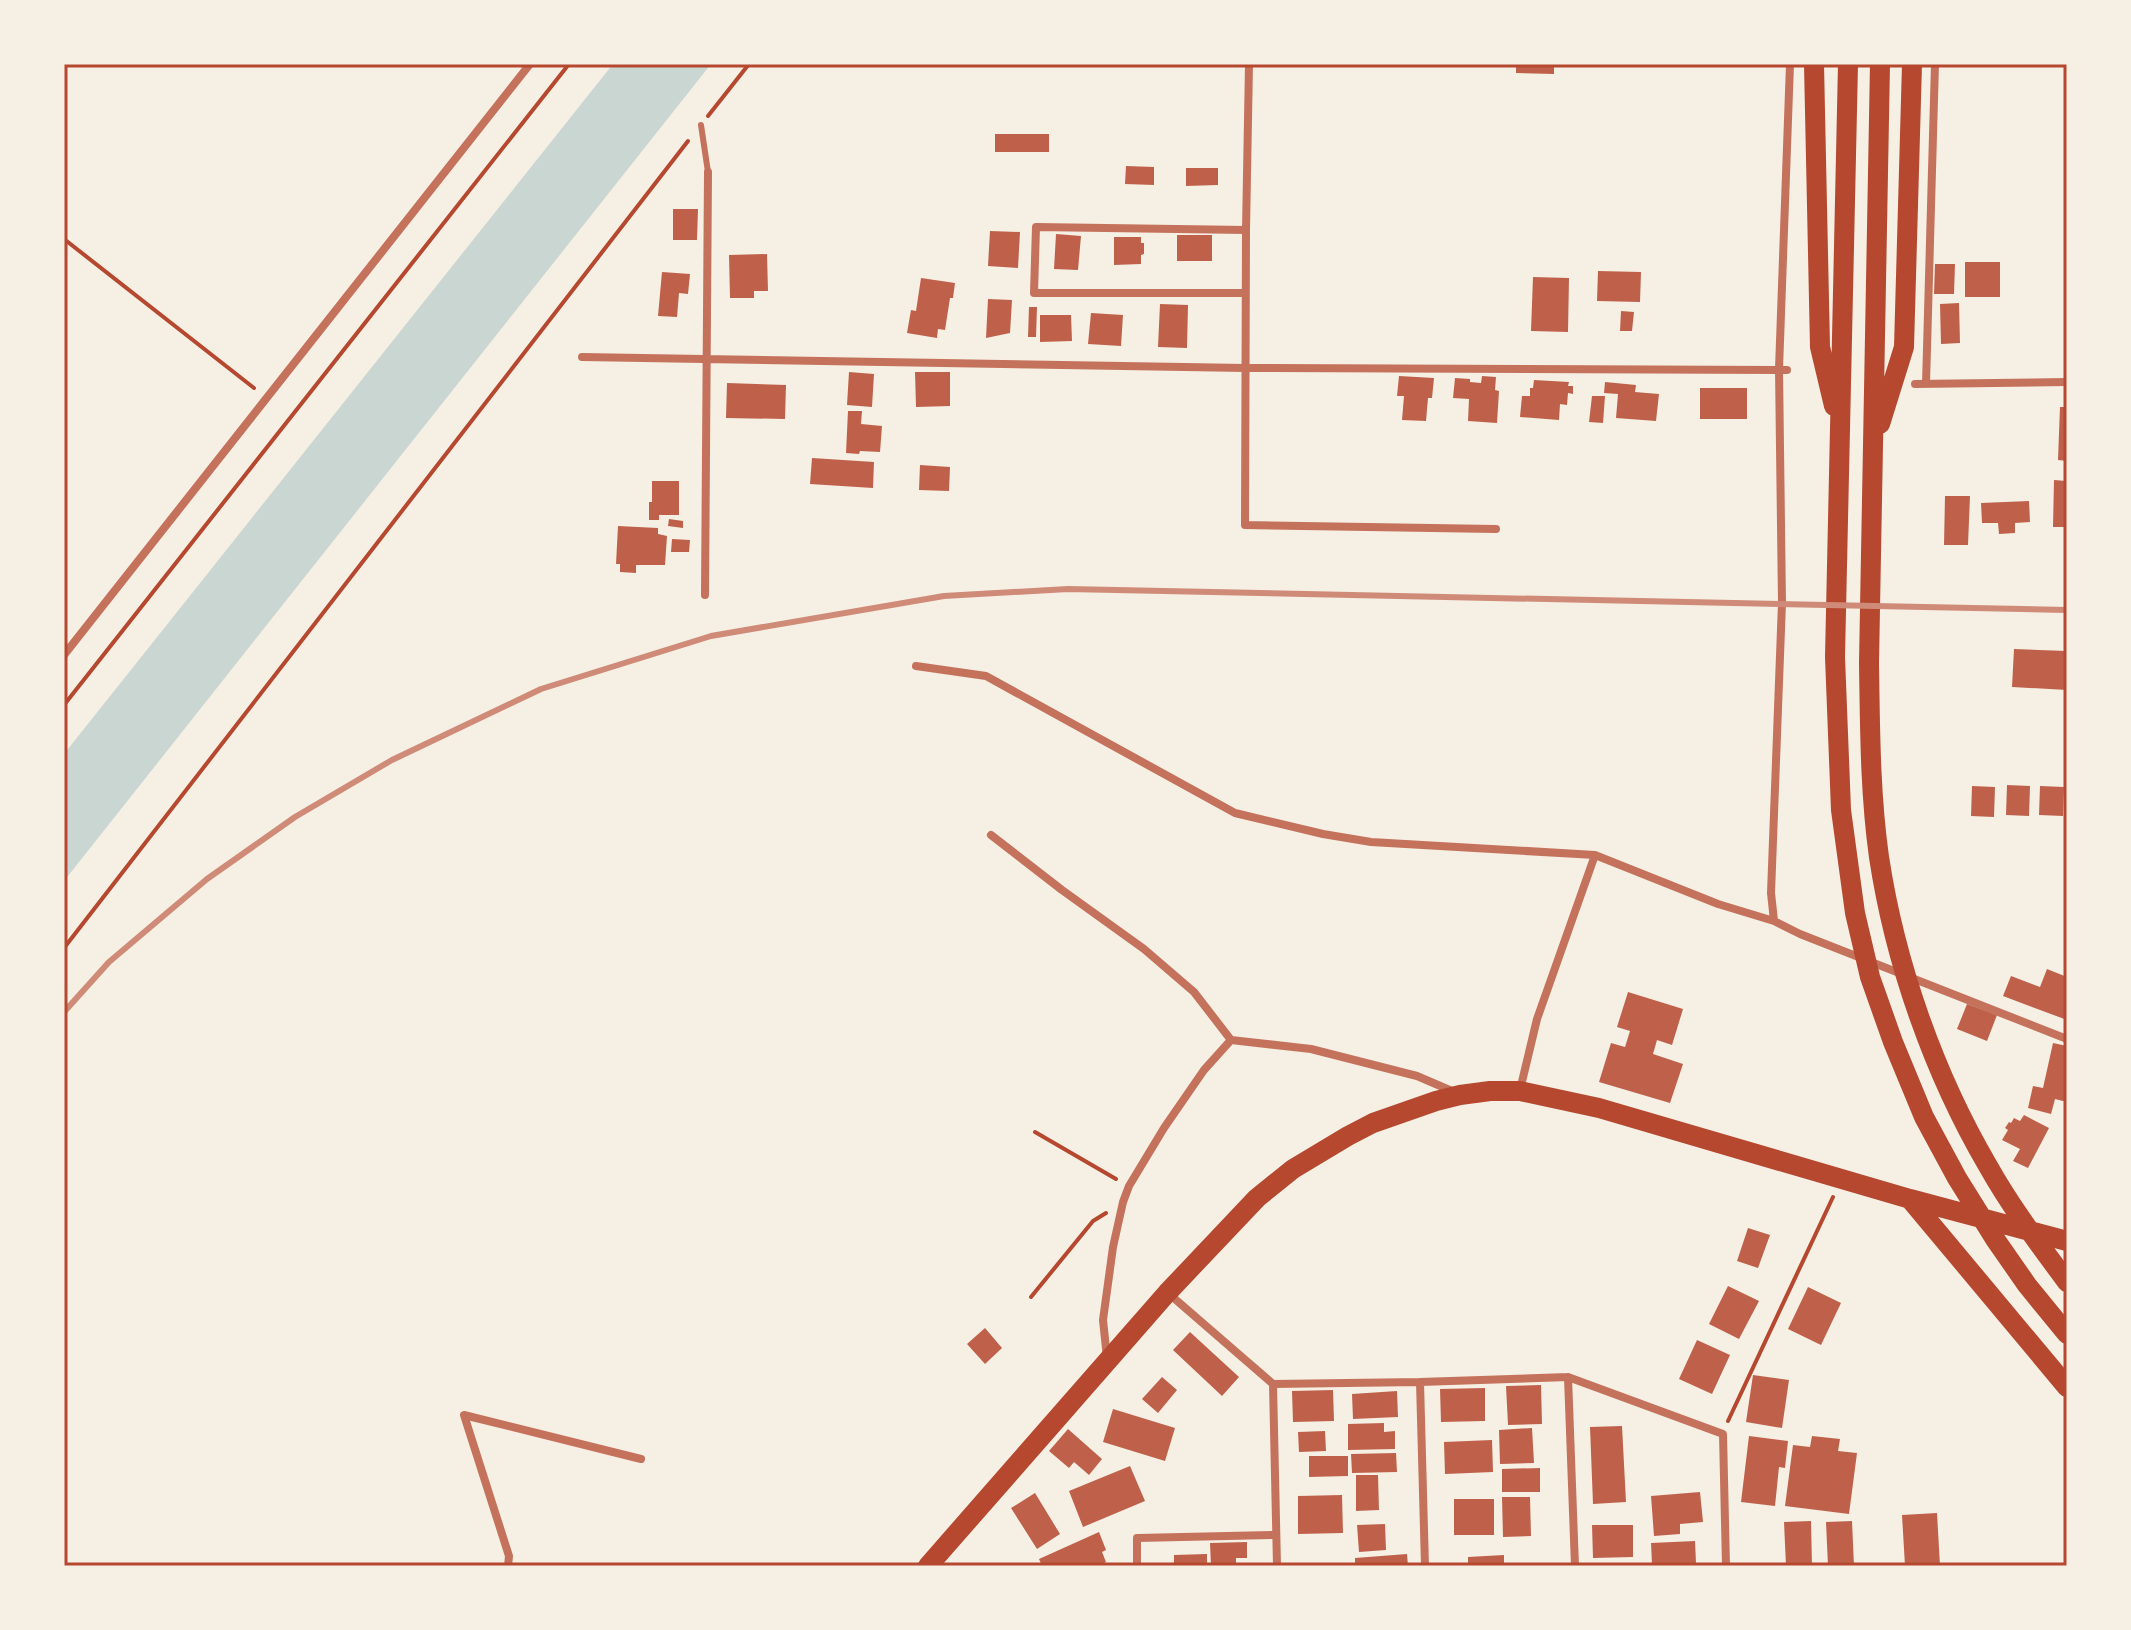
<svg xmlns="http://www.w3.org/2000/svg" width="2131" height="1630" viewBox="0 0 2131 1630" font-family="'Source Sans 3',sans-serif">
	<style>
		.water { fill: #c9d6d2 }
		.building { fill: #bf614a }
		.lines { fill: none; stroke-linecap: round; stroke-linejoin: round }
		.path { stroke: #b5482f; stroke-width: 4 }
		.service { stroke: #c5725c; stroke-width: 6 }
		.minor { stroke: #c5725c; stroke-width: 8 }
		.trunk { stroke: #b5482f; stroke-width: 20 }
		.rail { stroke: #cf8b77; stroke-width: 6 }
		.neatline { fill: none; stroke: #b5482f; stroke-width: 3 }
	</style>
	<rect width="100%" height="100%" fill="#f6efe4"/>
	<!-- water -->
	<path class="water" d="M613 64H711L64 881V754Z"/>
	<!-- building -->
	<path class="building" d="M1516 64H1554V74L1516 73Z
		M995 134H1049V152H995Z
		M1126 166 1154 167V185L1125 184Z
		M1186 168H1218V185L1186 186Z
		M673 209H698L697 240H673Z
		M990 231 1020 232 1018 268 988 266Z
		M1056 234 1081 236 1078 270 1054 269Z
		M1177 235H1212V261H1177Z
		M1114 237H1141V243H1144V254L1141 255V264L1114 265Z
		M767 254 768 291H754V298H730L729 255Z
		M1965 262H2000V297H1965Z
		M1935 264H1955L1954 294H1934Z
		M1598 271 1641 272 1640 302 1597 301Z
		M662 272 690 274 688 294 679 293 677 317 658 316Z
		M1533 277 1569 278 1568 332 1531 331Z
		M921 278 955 283 953 298H950L945 330 938 329 937 338 907 333 911 310 916 311Z
		M988 299 1012 300 1010 333 986 338Z
		M1959 303 1960 343 1941 344 1940 304Z
		M1160 304 1188 305 1187 348 1158 347Z
		M1029 307H1037L1036 337H1028Z
		M1621 311 1634 312 1632 331H1620Z
		M1091 313 1123 315 1121 346 1088 344Z
		M1040 315H1071L1072 341 1040 342Z
		M849 372 874 374 872 407 847 405Z
		M915 372H950V406L916 407Z
		M1399 376 1434 378 1432 398H1428L1426 421 1402 420 1404 396H1397Z
		M1482 376 1496 377 1495 390 1499 391 1497 423 1468 421 1469 399 1453 398 1455 378 1470 379V382L1481 383Z
		M1534 380 1569 382 1568 386H1573V394L1568 393 1567 405 1560 404 1559 420 1520 417 1522 396H1530V388H1533Z
		M1605 382 1636 385 1635 392 1659 394 1656 421 1616 418 1618 394 1604 393Z
		M727 383 786 385 785 419 726 418Z
		M1700 388H1747V419H1700Z
		M1592 396H1605L1603 423 1589 422Z
		M2060 407H2067V461L2058 460Z
		M848 411H862L861 424 882 426 880 452 860 451 859 454 846 453Z
		M812 458 874 462 873 488 810 484Z
		M920 465 950 467 949 491 919 490Z
		M2054 480 2067 481V527H2053Z
		M652 481H679V515H659V520H649V502H652Z
		M1945 496H1970L1968 545H1944Z
		M2029 501 2030 522 2015 523V533L1999 534 1998 523H1982L1981 503Z
		M669 519 683 521V528L668 526Z
		M618 526 658 528V534L667 536 665 565H636V573L620 572V564H616Z
		M672 539 690 540 689 552H671Z
		M2014 649 2067 651V690L2012 687Z
		M2007 785 2030 786 2029 816 2006 815Z
		M1972 786 1995 787 1994 817 1971 816Z
		M2040 786 2064 787 2063 816 2039 815Z
		M2047 969 2067 977V1020L2003 996 2011 976 2040 987Z
		M1628 992 1683 1009 1672 1045 1657 1040 1653 1054 1683 1064 1670 1103 1599 1082 1611 1043 1625 1047 1630 1031 1617 1027Z
		M1967 1004 1997 1015 1987 1041 1957 1029Z
		M2053 1043 2067 1046V1102L2055 1099 2051 1114 2028 1108 2033 1086 2043 1088Z
		M2024 1115 2049 1128 2028 1168 2013 1161 2020 1149 2002 1140 2008 1130 2005 1128 2009 1122 2011 1123 2014 1118 2020 1121Z
		M1748 1228 1770 1235 1758 1268 1737 1261Z
		M1728 1286 1759 1301 1739 1339 1709 1324Z
		M1808 1287 1841 1303 1821 1345 1788 1329Z
		M985 1328 1002 1348 985 1364 967 1344Z
		M1190 1332 1239 1377 1222 1396 1173 1350Z
		M1697 1340 1730 1355 1712 1394 1679 1379Z
		M1753 1375 1789 1380 1782 1428 1746 1422Z
		M1162 1377 1177 1390 1158 1413 1142 1399Z
		M1541 1385 1542 1424 1508 1425 1506 1386Z
		M1485 1388V1421L1441 1422 1440 1389Z
		M1333 1390 1334 1421 1293 1422 1292 1391Z
		M1397 1391 1398 1417 1353 1419 1352 1394Z
		M1113 1409 1175 1428 1165 1461 1103 1442Z
		M1384 1423V1432L1395 1431V1449L1348 1450V1424Z
		M1622 1426 1626 1502 1593 1504 1590 1427Z
		M1532 1428 1534 1463 1500 1464 1499 1430Z
		M1068 1429 1102 1459 1089 1475 1074 1462 1069 1468 1049 1451Z
		M1325 1431 1326 1451 1299 1452 1298 1432Z
		M1749 1436 1788 1441 1785 1468 1779 1467 1775 1506 1741 1502Z
		M1812 1436 1840 1439 1838 1451 1857 1453 1849 1514 1785 1506 1793 1445 1810 1447Z
		M1492 1440 1493 1472 1445 1474 1444 1442Z
		M1396 1453 1397 1472 1352 1473 1351 1454Z
		M1309 1456H1348V1476L1309 1477Z
		M1130 1466 1145 1501 1083 1527 1069 1491Z
		M1540 1468V1492H1502V1469Z
		M1356 1475H1378L1379 1510 1356 1511Z
		M1700 1492 1703 1522 1680 1524V1534L1654 1536 1651 1496Z
		M1035 1493 1060 1534 1037 1549 1011 1508Z
		M1342 1495 1343 1533 1298 1534V1496Z
		M1502 1497H1530L1531 1536 1503 1537Z
		M1454 1499H1494V1535H1454Z
		M1937 1513 1940 1566H1905L1902 1515Z
		M1811 1521 1812 1566H1786L1784 1522Z
		M1852 1521 1854 1566H1828L1826 1522Z
		M1385 1524 1386 1550 1359 1552 1357 1525Z
		M1592 1525H1633V1557L1593 1558Z
		M1099 1532 1106 1550 1102 1552 1106 1562 1098 1566H1042L1039 1559Z
		M1695 1541 1696 1563 1652 1564 1651 1543Z
		M1247 1542V1558H1236V1566H1211L1210 1543Z
		M1207 1554V1566H1174V1555Z
		M1407 1554 1408 1566H1355V1558Z
		M1504 1555V1566H1468V1557Z"/>
	<g class="lines">
		<!-- path -->
		<path class="path" d="M708 116 749 64
			M64 239 254 388
			M64 705 569 64
			M64 948 688 141
			M1035 1132 1116 1179
			M1031 1297 1093 1221 1106 1213
			M1728 1421 1833 1197"/>
		<!-- service -->
		<path class="service" d="M701 125 708 172"/>
		<!-- minor -->
		<path class="minor" d="M1249 64 1246 230 1245 525 1496 529
			M1790 64 1779 369 1782 603 1771 893 1774 921 1800 934 2067 1039
			M1245 293H1034L1036 227 1246 230
			M582 357 1245 368 1787 370
			M1915 384 2067 382
			M1926 384 1935 64
			M705 595 708 172
			M64 655 530 64
			M916 666 986 676 1235 813 1323 834 1371 842 1595 855 1718 904 1774 921
			M991 835 1062 890 1144 949 1194 992 1231 1040
			M1520 1090 1537 1019 1595 855
			M1168 1293 1273 1384 1277 1566
			M1107 1358 1103 1320 1113 1247 1123 1202 1129 1186 1164 1128 1204 1070 1231 1040 1311 1049 1417 1076 1452 1091
			M1568 1377 1575 1566
			M1420 1382 1425 1566
			M1273 1384 1420 1382 1568 1377 1723 1434 1726 1566
			M508 1566 509 1556 464 1415 641 1459
			M1137 1566V1538L1275 1535"/>
		<!-- trunk -->
		<path class="trunk" d="M1814 64 1820 347 1834 406
			M1848 64 1835 657 1841 810 1855 913 1870 977 1893 1042 1924 1117 1957 1178 1995 1239 2027 1285 2067 1334
			M1880 64 1869 663C1870 727 1870 793 1879 857 1895 963 1934 1074 1988 1166 2011 1207 2039 1244 2067 1282
			M1880 424 1904 347 1912 64
			M1910 1199 2067 1387
			M928 1566 1167 1293 1257 1198 1293 1169 1348 1136 1373 1123 1436 1101 1460 1095 1490 1091H1520L1599 1108 1910 1199 2067 1241"/>
		<!-- rail -->
		<path class="rail" d="M64 1012 109 962 207 879 295 817 392 760 541 689 711 636 944 596 1068 589 2067 610"/>
	</g>
	<!-- border -->
	<rect width="2131" height="1630" fill="none" stroke="#f6efe4" stroke-width="132"/>
	<rect x="66" y="66" width="1999" height="1498" class="neatline"/>
</svg>
